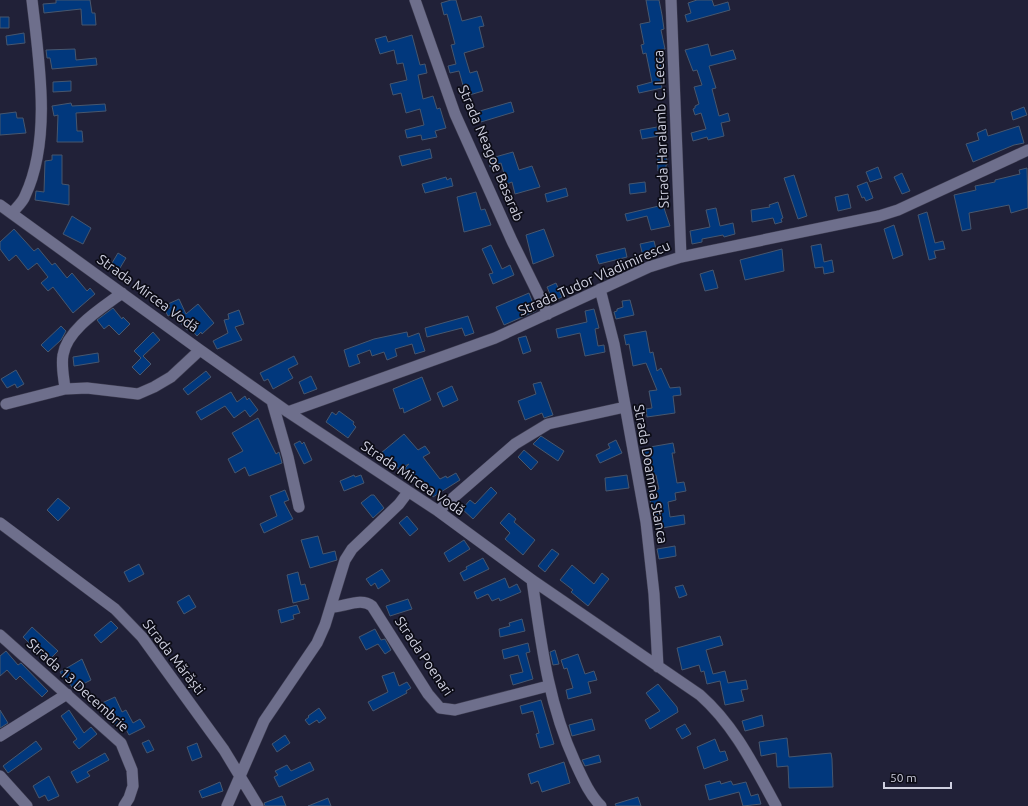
<svg xmlns="http://www.w3.org/2000/svg" width="1028" height="806" viewBox="0 0 1028 806" font-family="Ubuntu,sans-serif">
	<style>
		.building { fill: #01387d; stroke: #47576f }
		.lines { fill: none; stroke-linecap: round; stroke-linejoin: round }
		.minor-casing { stroke: #3e3d51; stroke-width: 12 }
		.minor { stroke: #6e6f8c; stroke-width: 11 }
		.labels { text-anchor: middle; dominant-baseline: central; stroke-width: 3.5; stroke-linejoin: round; paint-order: stroke }
		.street-label { font-size: 14px; fill: #cfd0e0; stroke: #0c0c16 }
	</style>
	<rect width="100%" height="100%" fill="#212138"/>
	<!-- building -->
	<path class="building" d="M56 0H90L92 13H95L96 25H82L81 9 44 13 43 4 56 3Z
		M451 0H456L462 21 481 16 484 26 479 27 484 47 464 53 470 73 477 71 483 91 466 96 459 71 450 73 448 66 456 64 451 45 455 44 447 14 444 15 441 3Z
		M646 0H659L662 15 664 29 661 30 665 49 658 50 662 68 658 69 662 88 639 93 637 86 652 82 646 53 643 54 641 45 644 44 640 24 650 22Z
		M697 0H712L714 6 728 2 730 10 687 22 685 15 691 13 688 3Z
		M0 17H9V28H0Z
		M24 33 25 43 7 45 6 36Z
		M412 35 420 65 425 64 427 73 418 75 423 99 433 96 437 109 440 108 446 128 435 131 437 137 422 140 421 135 407 138 405 130 424 125 420 109 406 113 401 93 393 95 390 84 407 80 403 63 397 64 394 50 380 54 375 39 386 36 388 42Z
		M708 44 711 56 733 50 736 59 709 66 716 88 712 89 719 116 728 113 730 121 721 123 724 136 708 140 707 137 693 141 691 133 706 129 701 113 695 115 693 109 695 108V106L699 104 694 87 702 85 697 70 693 71 685 50Z
		M75 49 76 60 96 58 97 65 52 69 50 58H47L46 50Z
		M71 81V91L53 92V82Z
		M511 102 514 112 481 122 480 120 475 121 473 113Z
		M71 103 72 106 105 104 106 111 76 113 77 131H82L83 142H57L58 115 54 116 52 106Z
		M1024 107 1027 115 1013 120 1011 112Z
		M16 112 17 118H23L26 133 0 135V114Z
		M663 126 665 135 642 139 640 130Z
		M1019 126 1024 143 1014 145 973 162 966 144 979 140 977 133 986 129 988 136Z
		M430 149 432 158 402 166 399 156Z
		M513 152 519 170 532 166 540 187 515 194 512 182 507 184 501 163 490 167 488 159Z
		M657 153H665L668 164 666 165V170L658 171Z
		M52 155H62V184L69 185V205L35 200 36 191 44 192 45 161 52 160Z
		M878 167 882 178 870 182 866 172Z
		M1027 168 1028 208 1011 213 1009 205 969 213 971 229 962 231 954 195 976 190 975 186 995 182V180L1020 174 1019 170Z
		M902 173 910 191 902 194 894 177Z
		M794 175 807 216 798 219 784 178Z
		M446 177 447 180 451 178 453 186 425 193 422 184Z
		M645 182 646 192 630 194 629 184Z
		M867 182 873 198 866 201 864 197 862 198 857 186Z
		M566 188 568 196 547 202 545 194Z
		M476 192 481 210 485 209 491 225 464 232 457 197Z
		M848 194 851 208 838 211 835 197Z
		M778 202 783 218 781 219 782 222 775 224 773 218 752 222 751 210 770 207 769 205Z
		M663 205 670 226 651 230 647 216 627 221 625 214Z
		M716 208 720 226 733 223 735 234 724 237 723 235 702 239V242L692 244 690 231 710 227 706 210Z
		M927 212 935 243 943 241 945 249 934 251 936 258 929 260 918 215Z
		M72 216 91 228 83 244 63 234Z
		M894 225 903 255 893 259 884 229Z
		M14 229 34 251 38 248 52 265 55 263 67 278 72 273 87 291 90 288 95 294 73 313 53 287 48 291 41 283 48 277 37 263 28 270 16 255 9 261 0 249V242Z
		M544 229 554 256 533 264 526 235Z
		M654 241 657 253 643 256 640 244Z
		M821 244 824 262 832 260 834 272 824 274 823 267 815 268 811 246Z
		M491 245 502 269 510 265 514 275 493 284 489 274 493 273 482 249Z
		M625 248 627 257 599 264 596 255Z
		M782 249 784 271 745 280 740 260Z
		M118 253 126 258 117 273 109 268Z
		M713 270 718 288 705 291 700 274Z
		M556 283 562 297 553 301 547 287Z
		M529 293 536 311 504 325 496 307Z
		M179 299 186 314 198 304 214 323 202 334 201 332 197 336 190 328 187 330 172 314 168 316 165 310 170 308 168 304Z
		M630 300 634 315 616 319 614 312 617 311V309L623 307 622 301Z
		M113 308 122 319 123 317 130 324 119 335 109 325 104 329 97 320Z
		M594 309 599 328 595 329 598 346 604 345 605 352 585 356 580 333 558 338 556 329 587 322 585 311Z
		M239 310 244 324 235 327 242 340 217 349 213 341 228 333 224 320 229 319 228 314Z
		M468 316 474 333 465 336 462 328 427 337 425 328Z
		M61 326 66 331 61 340 48 352 41 345Z
		M646 331 650 353 653 352 657 371 661 368 670 388 680 387 681 395 673 396 675 413 647 417 646 409 652 408 649 391 657 390 646 363 633 366 629 344 626 345 624 335Z
		M153 332 160 340 143 356 151 364 140 375 132 367 141 358 134 351Z
		M407 332 408 337 419 333 425 351 415 354 412 344 395 349 397 356 387 360 384 352 372 356 370 350 357 355 360 363 349 367 344 350 374 339Z
		M526 336 531 351 523 354 518 338Z
		M98 353 99 362 74 366 73 357Z
		M294 356 298 364 288 369 293 378 273 389 268 379 264 381 260 373Z
		M16 370 24 384 17 388 15 384 7 388 1 379Z
		M206 371 211 377 188 395 183 389Z
		M311 376 317 389 304 394 299 382Z
		M422 377 431 400 404 413 403 408 400 409 393 389Z
		M541 382 553 415 544 418 542 413 525 420 518 401 536 394 533 384Z
		M452 386 458 400 443 407 437 393Z
		M231 392 237 402 245 396 247 400 249 398 258 410 250 417 245 410 234 418 225 406 201 420 196 412Z
		M339 411 354 422 353 424 356 427 348 438 326 422 332 412 336 415Z
		M258 418 276 454 279 452 282 463 249 476 245 467 235 473 228 459 243 451 232 433Z
		M404 434 418 450 425 446 430 453 423 457 440 479 446 476 447 478 456 473 460 480 433 497 423 481 422 482 420 480 416 483 405 468 409 464 398 469 391 458 387 461 381 453Z
		M541 436 564 451 558 461 533 444Z
		M616 440 622 453 600 463 596 455 610 448 608 444Z
		M300 441 302 444 304 442 312 460 304 464 294 444Z
		M673 443 675 453H672L677 483 684 482 686 491 675 493 676 500 668 502 670 517 684 515 685 524 656 529 648 490 659 489 656 475 650 476 647 457 645 458 644 451 650 449V447Z
		M524 450 538 462 531 470 518 457Z
		M354 475 355 477 361 475 364 483 344 491 340 481Z
		M627 475 629 488 606 491 605 478Z
		M491 487 497 493 473 519 462 509 470 500 475 504Z
		M285 490 289 500 284 502 293 519 264 533 260 524 277 516 270 496Z
		M371 495H374L384 508 373 518 361 503Z
		M58 498 70 508 58 521 47 510Z
		M509 513 516 519 514 522 535 540 523 555 505 539 510 533 500 523Z
		M407 516 418 529 410 536 399 523Z
		M318 536 323 554 335 551 337 560 310 568 301 540Z
		M464 540 470 549 449 562 444 553Z
		M675 546 676 556 659 559 657 549Z
		M552 549 559 554 545 572 538 566Z
		M483 558 489 569 464 581 460 573 467 569 466 567Z
		M139 564 144 574 129 582 124 572Z
		M572 565 594 584 602 573 609 579 588 606 571 592 573 590 560 580Z
		M382 569 390 581 378 589 375 583 371 586 366 579Z
		M298 572 301 585 305 584 309 599 293 603 287 575Z
		M505 578 509 588 517 584 521 592 500 601 499 598 492 601 488 594 477 599 474 592Z
		M683 585 687 595 679 598 675 587Z
		M189 595 196 607 184 614 177 602Z
		M408 599 412 609 390 616 386 606Z
		M297 605 300 613 293 615 294 619 281 623 278 610Z
		M522 619 525 631 500 637 499 629 510 626 509 623Z
		M111 621 118 628 101 643 94 635Z
		M32 627 58 651 48 661 23 637Z
		M375 629 381 640 385 639 391 650 385 654 378 644 366 650 359 637Z
		M720 636 723 645 706 650 713 674 725 671 728 683 746 680 748 689 741 690 744 701 725 705 720 681 707 684 704 671 701 672 699 665 682 670 677 648Z
		M528 643 530 652 526 653 533 679 513 685 510 675 523 672 518 655 504 659 502 650Z
		M555 650 559 664 553 665 550 652Z
		M6 651 18 665 21 663 48 691 42 697 20 676 16 680 7 670 0 676V656Z
		M578 654 585 674 594 671 597 680 588 682 591 693 568 699 566 690 573 688 567 668 564 669 561 660Z
		M82 659 91 680 73 689 67 679 65 680 60 672Z
		M394 672 399 686 407 682 411 688 406 691 407 693 373 711 368 702 388 692 382 676Z
		M658 684 677 707 678 712 650 729 645 720 660 711 646 693Z
		M115 697 122 712 126 710 133 723 140 719 145 727 129 735 122 722 116 726 102 703Z
		M541 700 554 744 540 748 536 734 539 733 533 711 522 714 520 706Z
		M319 708 326 718 319 723 317 720 309 725 305 720 309 717 308 716Z
		M0 710 8 723 0 728Z
		M69 710 84 733 91 727 97 734 79 749 73 742 77 739 61 716Z
		M762 715 764 726 745 731 742 721Z
		M592 719 595 730 572 736 569 725Z
		M685 724 691 734 682 739 676 729Z
		M285 735 290 743 277 752 272 744Z
		M787 738 789 757 831 753 832 759 833 787 789 788 788 766 777 767 776 753 761 756 759 742Z
		M715 739 720 752 725 751 728 760 704 769 697 747Z
		M149 740 154 750 147 753 142 743Z
		M36 741 42 749 8 773 3 766Z
		M197 743 202 757 192 761 187 747Z
		M105 753 109 760 87 772 90 776 77 783 71 772Z
		M599 755 601 762 585 766 582 760Z
		M310 762 314 770 279 787 274 777 278 775 275 771 287 765 291 771Z
		M564 762 570 783 542 792 538 781 531 784 528 774Z
		M49 776 59 796 48 801 45 795 39 798 33 786Z
		M720 781 721 784 731 781 733 785 746 782 751 796 758 794 761 804 743 806 739 792 709 800 705 785Z
		M220 782 223 791 202 798 199 791Z
		M282 796 286 806H265L264 803Z
		M638 797 641 806H616L615 804Z
		M328 798 331 806H308Z"/>
	<g class="lines">
		<defs>
			<path id="minor" d="M415 0 455 114 512 241 548 314
				M671 0 681 257
				M0 205 200 350 288 412 438 511 532 580 700 695C735 726 754 766 776 806
				M12 213C16 208 23 202 25 196 52 139 39 61 32 0
				M600 289 614 344 646 522 654 594 658 667
				M65 389C64 378 61 366 63 355 67 329 102 308 122 293
				M272 401 288 457 299 507
				M6 404 65 389 87 388 138 394 154 387 171 377 200 350
				M288 412 495 338 649 267 681 257 879 216 898 210 1028 150
				M438 511 515 444 548 424 625 407
				M0 523 115 609 142 637 224 750 258 806
				M532 580C541 643 548 703 575 762 582 777 589 794 601 806
				M331 607C345 607 361 597 372 606L428 694 440 708 455 710 548 686
				M0 635 121 743 132 770 133 786 129 798 124 806
				M0 736 67 694
				M0 776 27 806
				M227 806 264 721 317 643 325 625 345 560 352 549 399 504 408 492"/>
		</defs>
		<!-- minor casing -->
		<use href="#minor" class="minor-casing"/>
		<!-- minor -->
		<use href="#minor" class="minor"/>
	</g>
	<g class="labels">
		<!-- street labels -->
		<g class="street-label">
			<text transform="translate(661 129) rotate(-92)">Strada Haralamb C. Lecca</text>
			<text transform="translate(491 153) rotate(67)">Strada Neagoe Basarab</text>
			<text transform="translate(594 278) rotate(-24)">Strada Tudor Vladimirescu</text>
			<text transform="translate(148 293) rotate(36)">Strada Mircea Vodă</text>
			<text transform="translate(651 474) rotate(80)">Strada Doamna Stanca</text>
			<text transform="translate(413 478) rotate(34)">Strada Mircea Vodă</text>
			<text transform="translate(424 656) rotate(56)">Strada Poenari</text>
			<text transform="translate(174 657) rotate(52)">Strada Mărăști</text>
			<text transform="translate(78 685) rotate(42)">Strada 13 Decembrie</text>
		</g>
	</g>
	<!-- scale -->
	<path d="M884 782v6h67v-6" fill="none" stroke="#cfd0e0" stroke-width="2"/>
	<text x="890" y="782" font-size="12" fill="#cfd0e0" stroke="#0c0c16" stroke-width="3" paint-order="stroke">50 m</text>
</svg>
